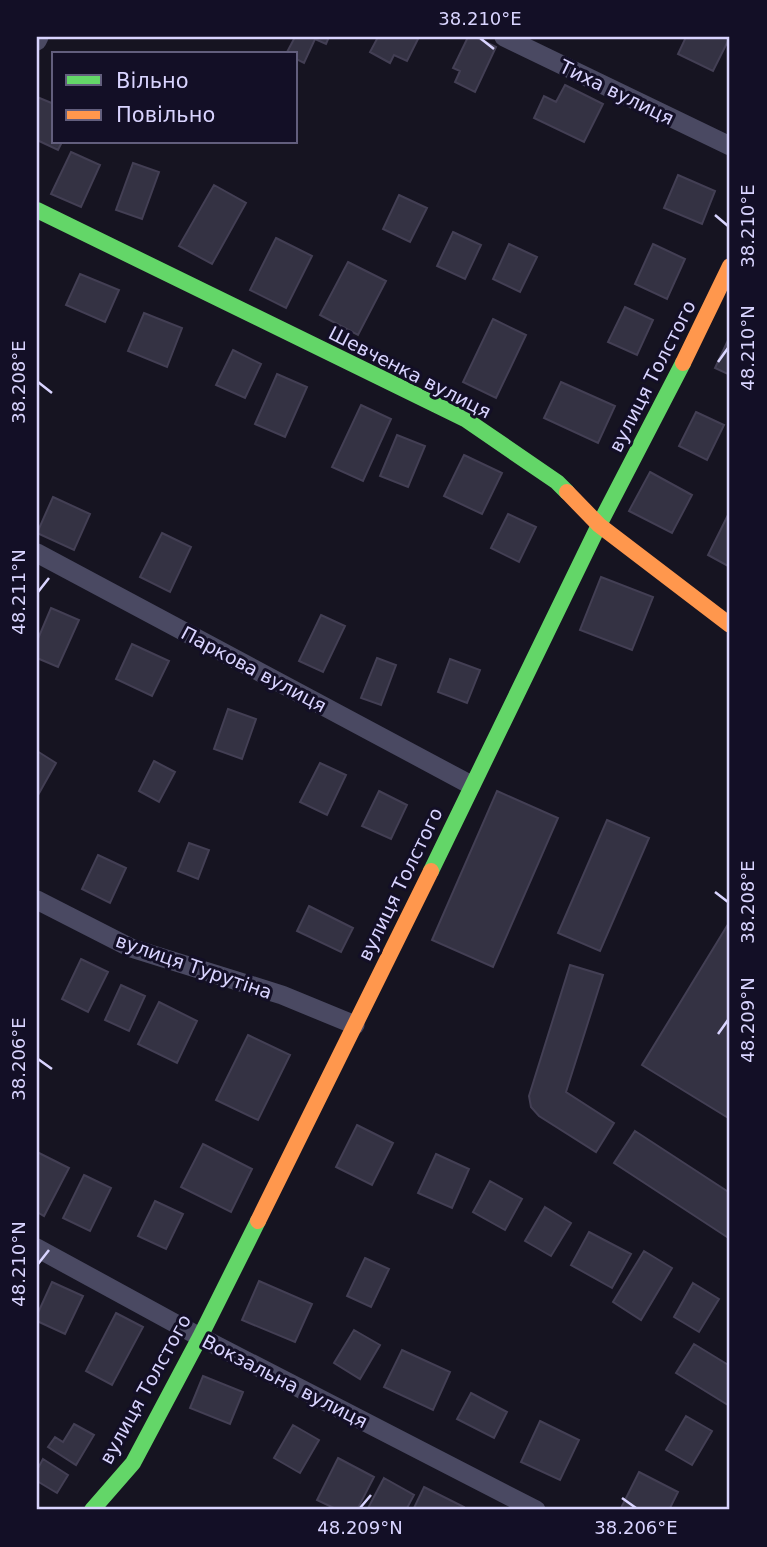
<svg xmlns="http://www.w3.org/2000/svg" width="767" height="1547" viewBox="0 0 767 1547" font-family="'DejaVu Sans',sans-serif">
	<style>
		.building { fill: #343243; stroke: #433f54; stroke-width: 2 }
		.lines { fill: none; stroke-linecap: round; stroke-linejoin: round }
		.street { stroke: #4a4962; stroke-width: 19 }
		.fast { stroke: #63d668; stroke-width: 16 }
		.slow { stroke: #ff974d; stroke-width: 16 }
		.ticks { fill: none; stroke: #d9d4ff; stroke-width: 2.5 }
		.labels { text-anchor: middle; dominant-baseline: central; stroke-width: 6; stroke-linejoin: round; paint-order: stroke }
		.street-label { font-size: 19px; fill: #d9d4ff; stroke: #130f26 }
		.neatline { fill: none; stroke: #d9d4ff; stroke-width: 2.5 }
		.ticks-label { font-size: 18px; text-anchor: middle; fill: #d9d4ff }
	</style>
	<rect width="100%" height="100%" fill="#161421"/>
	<!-- building -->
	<path class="building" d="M295 37H329L326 44 315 39 304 63 296 59V54H286Z
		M378 37H419L407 61 394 55 390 63 370 52Z
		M468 37H475L496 47 475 92 455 82 460 71 453 68Z
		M686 37H730L713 71 678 54Z
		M565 85 603 104 584 142 534 118 544 96 556 102Z
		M37 97 54 104V142H62L58 150 37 140Z
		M71 152 100 165 81 207 51 194Z
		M133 163 159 172 142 219 116 210Z
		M678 175 715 191 702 224 664 208Z
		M214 185 246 203 212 264 179 246Z
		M399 195 427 208 410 242 383 229Z
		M453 232 481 245 465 279 437 266Z
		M276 238 312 256 286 308 250 290Z
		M509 244 537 257 520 292 493 279Z
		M653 244 685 259 667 299 635 284Z
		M348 262 386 281 358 335 320 315Z
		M80 274 119 290 105 322 66 305Z
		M625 307 653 320 637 355 608 342Z
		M144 313 182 328 167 367 128 351Z
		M493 319 526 335 496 398 463 382Z
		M730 336V375L715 368Z
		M233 350 261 364 245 398 216 385Z
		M277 374 307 387 285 437 255 424Z
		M561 382 615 406 598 443 544 418Z
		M361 405 391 419 363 481 332 467Z
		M696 412 724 425 707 460 679 446Z
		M397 435 425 446 408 487 380 476Z
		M464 455 502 473 482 514 444 496Z
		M650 472 692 495 672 533 629 511Z
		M53 497 90 514 74 550 37 533Z
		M730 511V567L708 555Z
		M508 514 536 527 519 562 491 548Z
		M162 533 191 547 170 592 140 577Z
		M601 577 653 597 632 650 580 630Z
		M51 608 79 620 58 667 37 658V641Z
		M321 615 345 626 323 672 299 661Z
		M132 644 169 661 152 696 116 679Z
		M377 658 396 665 381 705 361 698Z
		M450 659 480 670 467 703 438 692Z
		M228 709 256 719 242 759 214 749Z
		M37 751 56 763 37 797Z
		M154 761 175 772 159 802 139 791Z
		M320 763 346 775 327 815 300 802Z
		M379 791 407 805 391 839 362 826Z
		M497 791 558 818 493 967 432 940Z
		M607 820 649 838 600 951 558 933Z
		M189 843 209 850 198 879 178 871Z
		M98 855 126 868 110 903 82 889Z
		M309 906 353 928 341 952 297 931Z
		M730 921V1119L642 1065Z
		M81 959 108 972 88 1012 62 999Z
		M570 965 603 975 566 1092 614 1123 596 1152 539 1116 531 1107 529 1096Z
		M121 985 145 996 129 1031 105 1020Z
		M159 1002 197 1021 177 1063 138 1044Z
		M248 1035 290 1055 258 1120 216 1100Z
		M357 1125 393 1143 372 1185 336 1167Z
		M635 1131 730 1193V1239L614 1163Z
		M203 1144 252 1169 231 1212 181 1187Z
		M37 1152 69 1168 44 1216 37 1212Z
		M436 1154 469 1169 452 1208 418 1193Z
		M84 1175 111 1188 90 1231 63 1218Z
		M490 1181 522 1199 505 1230 473 1212Z
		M155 1201 183 1214 166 1249 138 1236Z
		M545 1207 571 1223 551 1256 525 1241Z
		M589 1232 631 1254 612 1288 571 1265Z
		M644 1251 672 1268 641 1320 613 1302Z
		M365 1258 389 1269 371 1307 347 1296Z
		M259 1281 312 1304 295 1342 242 1320Z
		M52 1282 83 1296 65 1334 37 1321V1315Z
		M693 1283 719 1299 699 1332 674 1317Z
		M116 1313 143 1327 112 1385 86 1371Z
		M354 1330 380 1345 360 1379 334 1363Z
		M694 1344 730 1366 728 1405 676 1373Z
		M402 1350 450 1372 433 1410 384 1387Z
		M203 1376 243 1392 230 1424 190 1408Z
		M471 1393 507 1412 494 1438 457 1419Z
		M686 1416 712 1431 692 1465 666 1450Z
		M540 1421 579 1440 560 1480 521 1462Z
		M74 1424 94 1435 76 1465 48 1447 55 1437 63 1442Z
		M293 1425 319 1440 300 1473 274 1458Z
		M338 1458 374 1477 357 1510H338L317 1500Z
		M43 1459 68 1475 57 1493 37 1481V1470Z
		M639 1472 678 1492 669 1510H625L621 1508Z
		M384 1478 414 1495 406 1510H367Z
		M424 1487 464 1507 463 1510H413Z"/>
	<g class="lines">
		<!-- street -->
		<path class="street" d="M504 37 730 146
			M37 41 39 37
			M37 553 471 785
			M37 900 131 948 282 995 355 1025
			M37 1248 200 1337 536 1510"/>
		<!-- fast -->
		<path class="fast" d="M37 210 465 419 557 482 567 492
			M431 871 599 525 683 363
			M92 1510 133 1463 200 1337 258 1221"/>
		<!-- slow -->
		<path class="slow" d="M683 363 730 266
			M567 492 599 525 730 625
			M258 1221 431 871"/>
	</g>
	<!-- ticks -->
	<path class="ticks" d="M480 38 494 49M715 215 728 226M718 362 728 348M38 382 52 393M38 592 49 578M715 892 728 902M718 1034 728 1020M38 1059 52 1069M38 1264 49 1250M622 1498 636 1508M360 1508 371 1495"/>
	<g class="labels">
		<!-- street labels -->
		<g class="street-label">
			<text transform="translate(617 92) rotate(26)">Тиха вулиця</text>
			<text transform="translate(410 372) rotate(27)">Шевченка вулиця</text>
			<text transform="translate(652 376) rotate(-63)">вулиця Толстого</text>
			<text transform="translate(254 669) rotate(28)">Паркова вулиця</text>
			<text transform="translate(400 884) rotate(-64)">вулиця Толстого</text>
			<text transform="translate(194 966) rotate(19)">вулиця Турутіна</text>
			<text transform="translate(285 1381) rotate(27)">Вокзальна вулиця</text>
			<text transform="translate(145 1389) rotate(-61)">вулиця Толстого</text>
		</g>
	</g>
	<!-- border -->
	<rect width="767" height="1547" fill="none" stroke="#130f26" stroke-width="77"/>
	<!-- legend -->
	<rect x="52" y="52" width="245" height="91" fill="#130f26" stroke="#625e7d" stroke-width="2"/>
	<rect x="66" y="75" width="35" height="10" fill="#63d668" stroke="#625e7d" stroke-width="2"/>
	<text x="116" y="88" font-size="21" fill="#d9d4ff">Вільно</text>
	<rect x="66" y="110" width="35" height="10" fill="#ff974d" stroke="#625e7d" stroke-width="2"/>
	<text x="116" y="122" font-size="21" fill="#d9d4ff">Повільно</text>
	<rect x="38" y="38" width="690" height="1470" class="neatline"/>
	<g class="ticks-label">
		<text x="480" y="25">38.210°E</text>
		<text transform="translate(748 226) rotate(-90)" y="6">38.210°E</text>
		<text transform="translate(748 348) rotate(-90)" y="6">48.210°N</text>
		<text transform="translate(19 382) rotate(-90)" y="6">38.208°E</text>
		<text transform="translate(19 592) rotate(-90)" y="6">48.211°N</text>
		<text transform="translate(748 902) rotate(-90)" y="6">38.208°E</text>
		<text transform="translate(748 1020) rotate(-90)" y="6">48.209°N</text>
		<text transform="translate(19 1059) rotate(-90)" y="6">38.206°E</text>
		<text transform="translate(19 1264) rotate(-90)" y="6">48.210°N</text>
		<text x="360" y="1534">48.209°N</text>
		<text x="636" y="1534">38.206°E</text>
	</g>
</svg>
